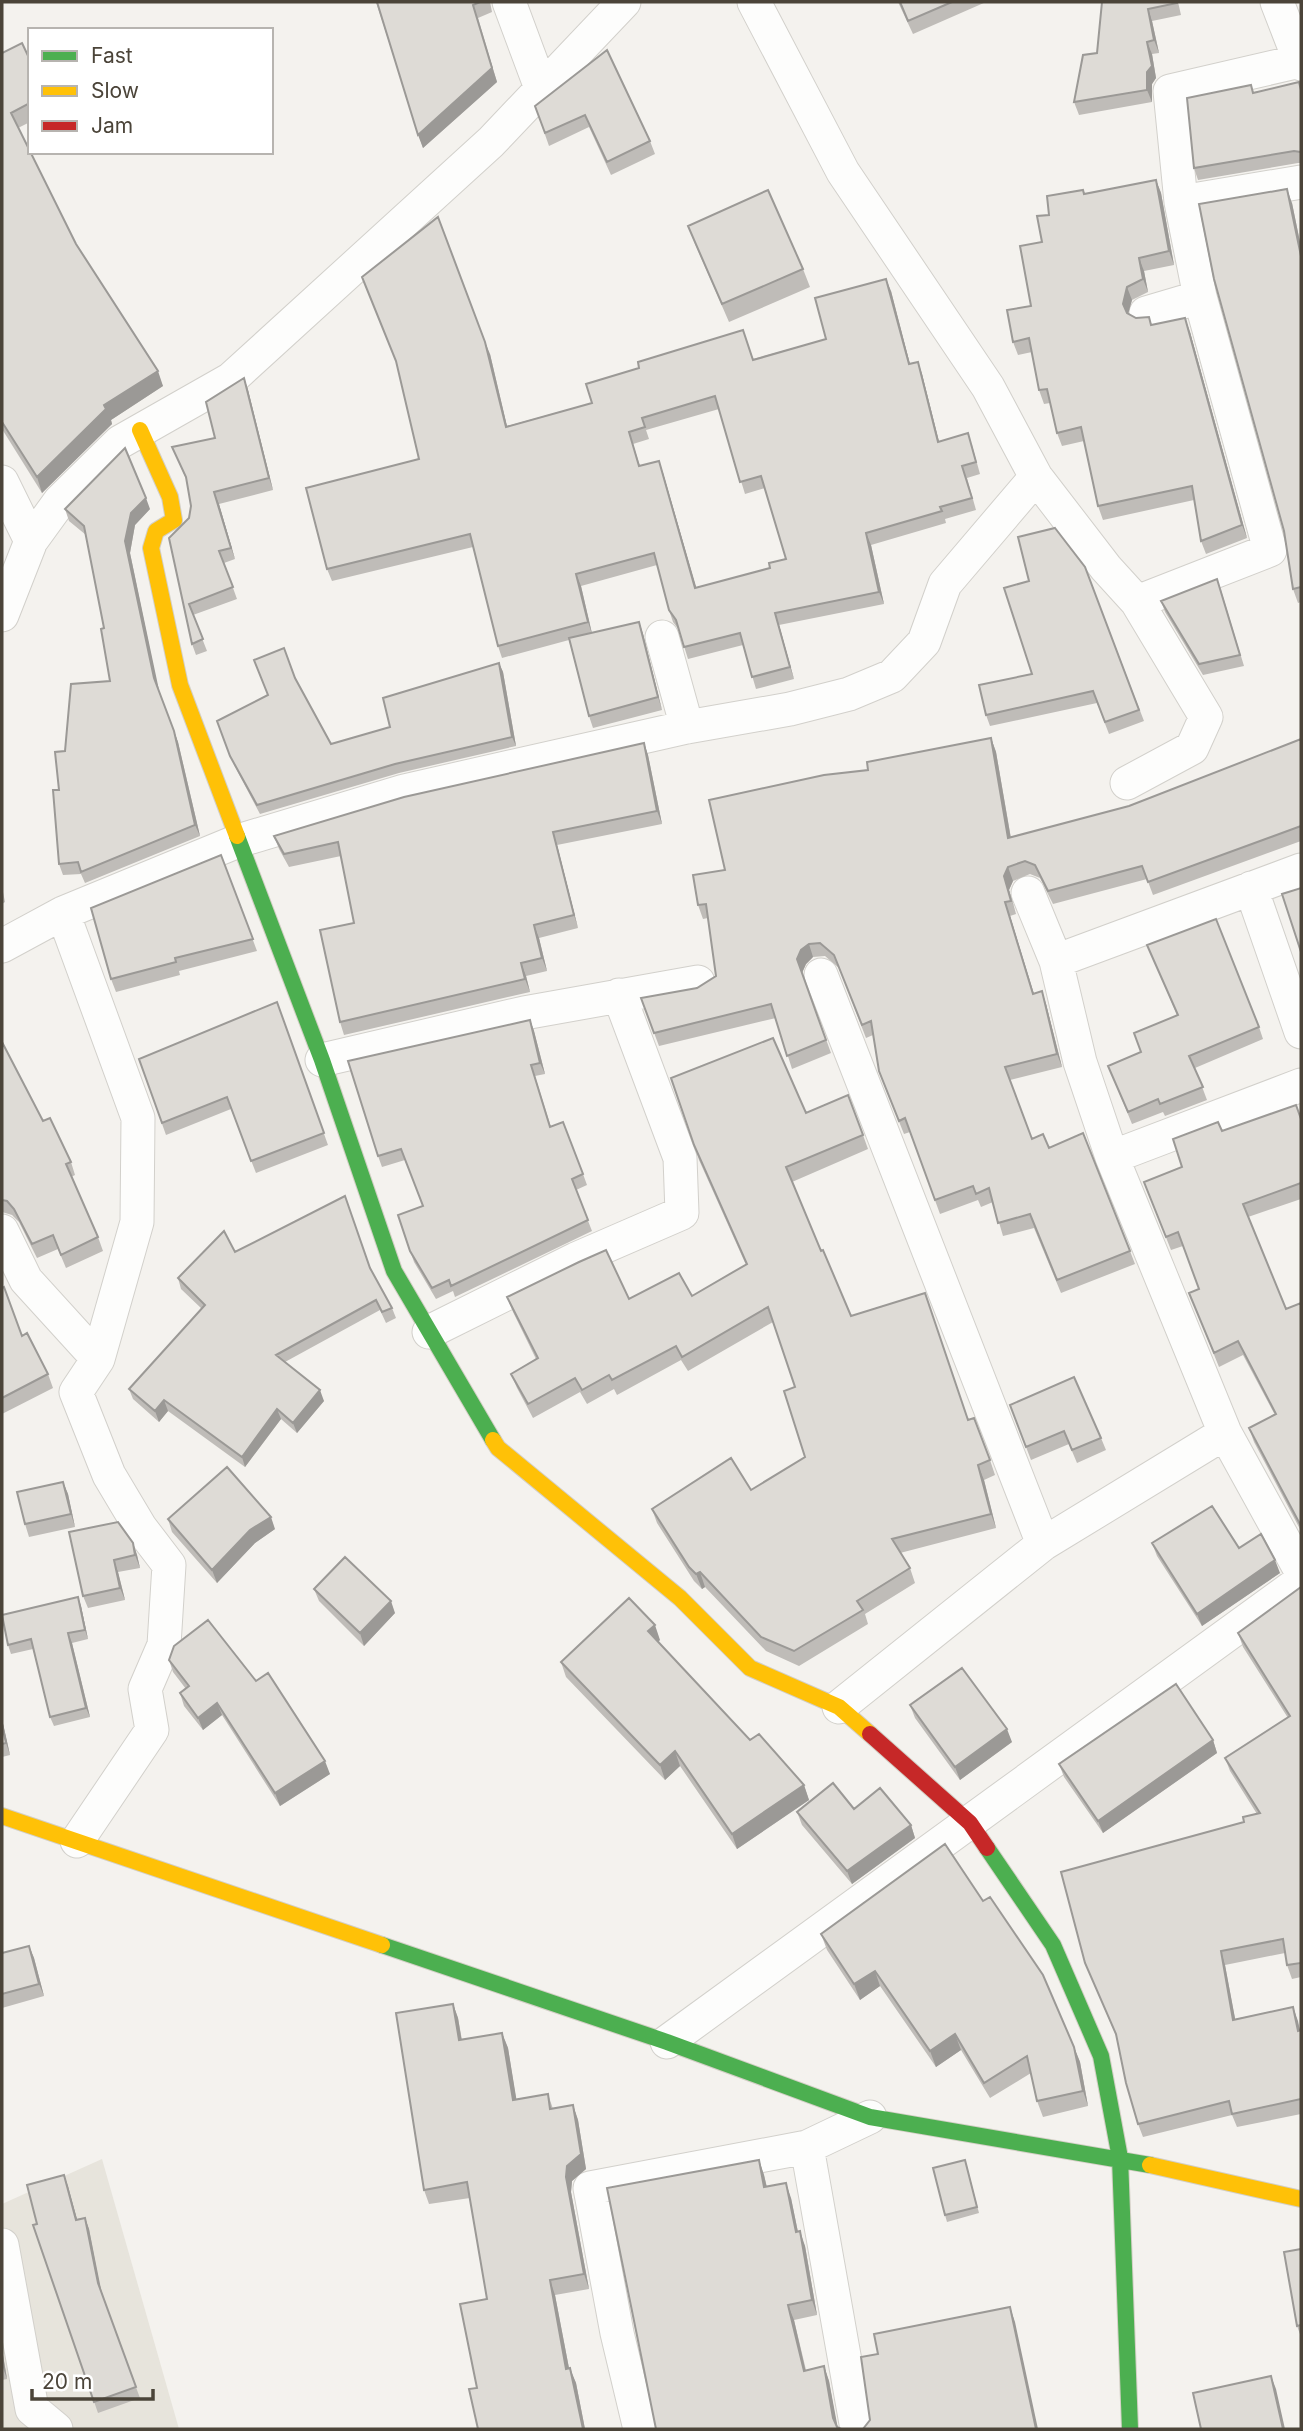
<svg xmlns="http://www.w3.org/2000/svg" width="1303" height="2431" viewBox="0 0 1303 2431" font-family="Inter,sans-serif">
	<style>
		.residential { fill: #e7e4dc }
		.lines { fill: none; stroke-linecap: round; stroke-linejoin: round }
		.street-casing { stroke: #d2d0cb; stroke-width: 35 }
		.fast-casing { stroke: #d3cfc5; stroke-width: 18 }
		.slow-casing { stroke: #d3cfc5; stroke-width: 18 }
		.jam-casing { stroke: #d3cfc5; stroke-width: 18 }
		.street { stroke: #fdfdfc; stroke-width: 33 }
		.fast { stroke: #4caf50; stroke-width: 16 }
		.slow { stroke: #ffc107; stroke-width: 16 }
		.jam { stroke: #c62828; stroke-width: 16 }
		.wall { fill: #bfbcb8; fill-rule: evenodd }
		.shaded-wall { fill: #9b9996 }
		.building { fill: #dedbd6; stroke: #9b9996; stroke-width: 2; fill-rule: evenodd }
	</style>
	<rect width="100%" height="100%" fill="#f4f2ee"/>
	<!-- residential -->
	<path class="residential" d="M102 2159 179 2429H2V2204Z"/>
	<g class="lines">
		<defs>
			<path id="street" d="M509 2 541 88
				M754 2 843 172 988 387 1036 477 1106 568 1137 602 1206 717 1192 748 1127 783
				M1277 2 1301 64
				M1181 202 1301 182
				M1146 313 1200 297
				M2 482 31 541
				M1137 602 1270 550 1200 297 1181 202 1170 91 1300 61
				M2 615 31 541 60 501 120 442 231 379 491 142 624 2
				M662 637 687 727
				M1251 888 1301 1032
				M1028 893 1056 961 1080 1062 1112 1157 1225 1433 1301 1571
				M63 913 138 1118 137 1222 98 1359
				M2 946 63 913 238 841 404 791 687 727 790 709 849 694 892 676 924 642 945 584 1036 477
				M1056 961 1301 870
				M821 975 1043 1544
				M322 1060 524 1013 698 982
				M1112 1157 1301 1085
				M2 1231 26 1280 98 1359 76 1392 109 1475 140 1527 169 1565 164 1645 145 1689 152 1730 77 1841
				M429 1332 576 1259 682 1213 680 1158 619 995
				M839 1707 1043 1544 1225 1433
				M667 2042 1301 1581
				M807 2147 857 2429
				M2 2245 32 2409 56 2429
				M640 2429 617 2333 590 2188 807 2147 870 2117"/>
			<path id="fast" d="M237 836 322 1060 394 1271 493 1440
				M987 1848 1053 1945 1101 2056 1120 2158 1130 2429
				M382 1945 667 2042 870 2117 1150 2165"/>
			<path id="slow" d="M140 430 170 497 174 520 156 531 151 548 180 685 237 836
				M493 1440 498 1448 680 1598 750 1668 839 1707 870 1734
				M2 1816 382 1945
				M1150 2165 1301 2199"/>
			<path id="jam" d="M870 1734 970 1823 987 1848"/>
		</defs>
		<!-- street casing -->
		<use href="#street" class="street-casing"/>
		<!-- fast casing -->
		<use href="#fast" class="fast-casing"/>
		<!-- slow casing -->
		<use href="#slow" class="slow-casing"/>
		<!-- jam casing -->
		<use href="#jam" class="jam-casing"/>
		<!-- street -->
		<use href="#street" class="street"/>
		<!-- fast -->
		<use href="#fast" class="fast"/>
		<!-- slow -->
		<use href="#slow" class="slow"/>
		<!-- jam -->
		<use href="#jam" class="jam"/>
	</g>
	<!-- wall -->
	<path class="wall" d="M376 2H490L492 12 478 18 497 82 423 148Z
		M898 2H986L913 34Z
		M1102 2H1178L1181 15 1152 21 1159 53 1152 54 1156 78 1152 84V102L1079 115 1074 102 1097 53Z
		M607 50 650 141 655 154 611 175 589 127 549 146 535 106Z
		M2 53 30 60V122L18 128 76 244 163 386 111 420 112 424 42 493 2 429Z
		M1301 87V163H1298L1198 180 1194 168 1254 92Z
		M1156 180 1161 193 1174 265 1144 271 1148 292 1132 300 1128 314 1152 325 1190 332 1247 538 1206 554 1201 541 1194 500 1103 520 1098 506 1084 441 1062 446 1057 433 1050 403 1044 404 1039 390 1032 352 1018 355 1013 342 1031 306 1049 215 1083 190 1085 194Z
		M1292 203 1301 247V602L1298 603 1293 589 1284 531Z
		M688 226 803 269 810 287 729 322 695 244Z
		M891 291 910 364 918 362 922 374 939 441 972 445 980 474 967 478 976 510 945 519 946 523 871 545 884 604 779 625 794 679 756 689 743 645 688 659 679 630 673 622 669 610 657 565 581 586 592 633 639 622 643 634 662 710 593 728 589 716 569 640 502 658 498 646 473 547 332 581 327 569 419 459 490 354 507 426 826 339ZM719 409 745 494 765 488 786 559 770 568 696 588 663 473 640 466 633 444 649 439 646 430Z
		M244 378 248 390 273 490 219 504 235 559 224 563 237 599 193 615 207 651 196 655 192 644 169 538 189 518 191 506 187 481 172 447 215 438Z
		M65 509H150L135 525 130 553 158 689 178 742 200 836 85 883 81 874 63 875 59 864V790L65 751 110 681 104 628 86 535 69 521Z
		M1085 567 1144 721 1109 734 1097 703 990 726 986 715 1032 674Z
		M1221 590 1244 666 1203 675 1165 612 1161 601Z
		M499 663 503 672 516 746 399 773 260 814 234 765 217 721 268 695 295 678 331 744 390 727Z
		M991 738 996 752 1011 838 1129 806 1301 739V841L1153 895 1147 879 1053 904 1040 878 1030 874 1013 881 1009 890 1016 914 1010 916 1033 993 1046 1004 1062 1067 1010 1080 1032 1139 1049 1148 1130 1251 1135 1264 1061 1293 1034 1228 1003 1236 993 1202 981 1207 978 1200 940 1214 910 1132 904 1134 884 1084 873 1035 866 1038 839 968 825 956 813 957 806 964 802 973 831 1053 792 1069 776 1018 659 1046 641 998 697 988 716 976 708 918 703 919 698 905 725 870 868 770Z
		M644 743 648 755 662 824 557 845 578 928 539 938 547 971 526 976 530 992 344 1035 340 1022 354 923 341 856 289 867 279 849 274 836Z
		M221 855 257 951 179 971 180 975 116 992 111 979Z
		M2 887 5 902 2 904Z
		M1147 945 1259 1027 1263 1039 1195 1068 1207 1100 1165 1116 1163 1112 1132 1124 1108 1066 1141 1052 1177 1015Z
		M277 1002 328 1145 256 1173 231 1109 166 1135 139 1059Z
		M530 1020 534 1031 545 1074 535 1076 551 1127 583 1174 587 1185 576 1190 592 1231 455 1297 453 1291 436 1299 414 1262 398 1215 423 1206 405 1160 382 1167 378 1156Z
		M2 1042 43 1121 71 1162 75 1175 71 1177 98 1237 103 1251 66 1268 58 1249 37 1258 19 1222 12 1215 2 1212Z
		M671 1078 806 1113 863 1135 868 1149 792 1182 821 1251 851 1316 968 1420 990 1460 995 1475 984 1480 996 1528 900 1553 910 1568 915 1583 865 1614 868 1624 799 1666 766 1651 705 1587 702 1589 694 1581 657 1523 652 1509 751 1490 805 1457 795 1387 773 1322 688 1371 681 1360 617 1395 614 1389 587 1404 580 1392 533 1418 517 1388 511 1374 536 1359 513 1312 507 1297 629 1299 692 1296 746 1265 699 1160Z
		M1301 1119V1199L1248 1217 1286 1309 1301 1303V1531L1254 1442 1249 1428 1275 1415 1243 1355 1219 1367 1189 1293 1199 1289 1183 1246 1171 1250 1144 1182 1182 1167 1222 1131Z
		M235 1252 370 1269 392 1308 396 1318 386 1323 380 1310 285 1362 324 1401 297 1433 281 1419 245 1467 168 1411 159 1422 133 1399 129 1389 202 1309 181 1289 178 1278Z
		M2 1288 22 1336 48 1374 53 1388 2 1414Z
		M1010 1405 1101 1438 1106 1450 1077 1463 1069 1444 1031 1460Z
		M63 1482 68 1494 75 1527 29 1537 25 1524Z
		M168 1519 275 1529 255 1543 217 1583 172 1532Z
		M69 1532 133 1543 137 1555 140 1568 118 1572 125 1600 88 1608 83 1596Z
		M1152 1543 1239 1548 1280 1573 1202 1626 1157 1556Z
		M1301 1587V1977L1292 1979 1287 1965 1285 1953 1225 1965 1235 2019 1293 2007 1300 2030H1301V2114L1237 2127 1232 2115 1143 2137 1138 2124 1117 2038 1085 1963 1244 1822 1257 1814 1230 1771 1225 1758 1288 1718 1243 1647 1238 1633Z
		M314 1589 395 1613 364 1646 319 1601Z
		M78 1597 81 1606 88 1639 72 1643 90 1717 54 1726 50 1717 33 1649 11 1654 8 1645Z
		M660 1640 658 1642 750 1740 804 1785 809 1800 737 1849 680 1766 665 1780 566 1677 561 1662Z
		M169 1660 256 1681 330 1774 280 1806 222 1715 203 1730 184 1706 180 1693 186 1689 173 1672Z
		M910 1705 1012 1742 960 1780 915 1718Z
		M2 1719 10 1755 2 1757Z
		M1213 1740 1217 1753 1103 1833 1064 1777 1059 1764Z
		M797 1812 911 1825 915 1838 852 1884 802 1825Z
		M821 1934 1074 2047 1080 2062 1088 2106 1043 2117 1037 2101 1031 2073 990 2098 961 2050 936 2067 880 1986 860 2000 827 1950Z
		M29 1946 34 1958 44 1996 2 2008V1953Z
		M453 2004 458 2018 462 2040 502 2033 508 2048 516 2099 548 2094 553 2109 573 2105 578 2120 586 2169 572 2181 571 2192 589 2289 555 2295 569 2368 576 2383 585 2429H478L477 2388 487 2299 470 2198 429 2204 424 2190Z
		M759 2160 764 2175 767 2187 791 2198 798 2232 805 2246 817 2315 794 2320 806 2370 824 2366 829 2381 837 2427 656 2429Z
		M967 2166 979 2213 947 2222 945 2215Z
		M64 2175 77 2219 85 2218 89 2229 101 2293 140 2398 98 2413 33 2225 37 2224Z
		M1301 2249V2337L1297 2326Z
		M2 2349 7 2379 2 2380Z"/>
	<!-- shaded-wall -->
	<path class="shaded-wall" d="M473 5 497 82 423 148 418 135Z
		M1148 9 1152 21 1159 53 1154 40Z
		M1147 42 1152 54 1156 78 1152 84V102L1147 90Z
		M1156 180 1161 193 1174 265 1169 251Z
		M1287 189 1292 203 1301 247V256Z
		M1139 258 1144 271 1148 292 1143 279Z
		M886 279 891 291 913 376 909 364Z
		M1127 287 1132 300 1127 318 1123 304Z
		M1185 318 1190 332 1247 538 1242 525Z
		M485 342 490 354 510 439 506 427Z
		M918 362 922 374 942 454 938 442Z
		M158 371 163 386 111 420 112 424 42 493 37 477 104 405Z
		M244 378 248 390 273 490 269 478Z
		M659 461 663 473 700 600 695 588Z
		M214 492 219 504 235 559 231 548Z
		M146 498 150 509 135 525 130 553 159 690 154 678 125 541 131 513Z
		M866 533 871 545 884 604 879 592Z
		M576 574 581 586 592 634 588 622Z
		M775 613 779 625 794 679 790 667Z
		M639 622 643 634 662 710 658 697Z
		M499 663 503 672 516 746 512 737Z
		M174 731 178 742 200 836 195 825Z
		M991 738 996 752 1013 851 1008 838Z
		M644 743 648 755 662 824 657 811Z
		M553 832 557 845 578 928 574 915Z
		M1008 867 1013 881 1009 890 1016 914 1004 876Z
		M1005 902 1010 916 1038 1007 1033 994Z
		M534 925 539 938 547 971 542 958Z
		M809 944 813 957 806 964 802 973 831 1053 797 959 801 950Z
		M521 963 526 976 530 992 525 979Z
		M1042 991 1046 1004 1062 1067 1057 1054Z
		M530 1020 534 1031 545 1074 540 1063Z
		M320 1390 324 1401 297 1433 293 1423Z
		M164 1400 168 1411 159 1422 155 1411Z
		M277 1409 281 1419 245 1467 242 1457Z
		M978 1465 984 1480 996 1528 991 1514Z
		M63 1482 68 1494 75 1527 71 1514Z
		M271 1517 275 1529 255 1543 217 1583 212 1570 250 1530Z
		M133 1543 137 1555 140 1568 135 1555Z
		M114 1560 118 1572 125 1600 120 1588Z
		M1275 1560 1280 1573 1202 1626 1197 1614Z
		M700 1572 705 1587 702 1589 696 1574Z
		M78 1597 81 1606 88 1639 85 1630Z
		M391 1601 395 1613 364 1646 360 1633Z
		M655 1625 660 1640 653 1646 648 1631Z
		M68 1633 72 1643 90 1717 86 1708Z
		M217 1703 222 1715 203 1730 198 1718Z
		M2 1719 10 1755 6 1743 2 1725Z
		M1007 1729 1012 1742 960 1780 955 1767Z
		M1213 1740 1217 1753 1103 1833 1098 1821Z
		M675 1751 680 1766 665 1780 660 1765Z
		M325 1761 330 1774 280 1806 275 1793Z
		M804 1785 809 1800 737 1849 732 1834Z
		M911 1825 915 1838 852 1884 847 1871Z
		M29 1946 34 1958 44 1996 39 1984Z
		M1221 1951 1225 1965 1238 2034 1233 2020Z
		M875 1971 880 1986 860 2000 854 1984Z
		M453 2004 458 2018 464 2055 459 2040Z
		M1293 2007 1298 2021 1301 2036 1298 2031Z
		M502 2033 508 2048 519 2115 513 2100Z
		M955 2034 961 2050 936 2067 930 2051Z
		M1074 2047 1080 2062 1088 2106 1083 2091Z
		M573 2105 578 2120 586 2169 572 2181 571 2192 589 2289 584 2274 566 2177Z
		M759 2160 764 2175 770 2202 764 2187Z
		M64 2175 68 2186 80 2230 76 2220Z
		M786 2183 791 2198 801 2247 796 2232Z
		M85 2218 89 2229 102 2294 98 2283Z
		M800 2231 805 2246 817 2315 812 2300Z
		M550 2280 555 2295 572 2384 566 2369Z
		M788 2305 794 2320 809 2386 804 2371Z
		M1010 2307 1015 2322 1038 2429H1036Z
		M2 2349 7 2379 2 2365Z
		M824 2366 829 2381 838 2429 833 2418Z
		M570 2368 576 2383 585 2429H583Z
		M1271 2376 1276 2389 1285 2429H1283Z"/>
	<!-- building -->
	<path class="building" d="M377 2H480L473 5 492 68 418 135Z
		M900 2H952L908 21Z
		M1102 2H1177V3L1148 9 1154 40 1147 42 1152 66 1147 72V90L1074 102 1083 55 1097 53Z
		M22 43 30 60V103L11 113 76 244 158 371 104 405 106 409 37 477 2 422V53Z
		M607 50 650 141 607 162 585 115 545 133 535 106Z
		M1299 82 1301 90V152L1294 151 1194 168 1187 98 1251 85 1253 93Z
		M1156 180 1169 251 1139 258 1143 279 1127 287 1123 304 1127 313 1136 318 1149 317 1151 325 1185 318 1242 525 1201 541 1192 486 1098 506 1081 427 1057 433 1047 389 1039 390 1029 338 1013 342 1007 310 1031 306 1020 246 1042 242 1037 216 1049 215 1047 196 1083 190 1084 194Z
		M1287 189 1301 256V587L1293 589 1284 531 1214 279 1199 204Z
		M768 190 803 269 722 304 688 226Z
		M438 217 485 342 506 427 592 403 586 384 639 368 638 362 743 330 753 360 826 339 815 298 886 279 909 364 918 362 938 442 968 433 976 462 962 466 972 498 940 507 942 511 866 533 879 592 775 613 790 667 752 677 740 633 684 647 676 620 669 610 654 553 576 574 588 622 498 646 470 534 327 569 306 488 419 459 396 361 362 277ZM715 396 740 482 761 476 786 559 769 563 770 568 695 588 659 461 639 466 629 432 645 427 642 418Z
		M244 378 269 478 214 492 231 548 219 551 233 587 189 604 203 639 192 644 169 538 189 518 191 506 186 477 172 447 215 438 206 402Z
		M125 448 146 498 131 513 125 541 154 678 174 731 195 825 81 872 78 862 59 864 53 790H59L55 752 65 751 71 684 110 681 101 629 104 628 84 526 65 509Z
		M1055 528 1085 567 1139 710 1105 722 1093 691 986 715 979 685 1032 674 1004 588 1029 581 1018 537Z
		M1217 579 1240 655 1199 664 1161 601Z
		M639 622 658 697 589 716 569 638Z
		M284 648 295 678 331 744 390 727 383 698 499 663 512 737 395 764 257 805 230 756 217 721 268 695 254 660Z
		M991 738 1008 838 1129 806 1301 739V826L1148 882 1142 866 1048 891 1035 865 1025 861 1008 867 1004 876 1011 901 1005 902 1033 994 1042 991 1057 1054 1005 1067 1032 1139 1043 1134 1049 1148 1083 1133 1130 1251 1057 1280 1030 1214 998 1223 989 1188 976 1194 973 1186 935 1200 905 1118 899 1121 879 1071 871 1021 862 1025 834 955 820 943 809 944 801 950 797 959 826 1040 787 1056 771 1004 654 1033 641 998 697 988 716 976 706 904 698 905 693 875 725 870 709 800 824 775 868 770 867 762Z
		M644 743 657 811 553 832 574 915 534 925 542 958 521 963 525 979 340 1022 320 930 354 923 338 842 284 854 274 836 404 797Z
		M221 855 253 939 175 958 176 962 111 979 91 908Z
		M1301 888V952L1282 894Z
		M1216 919 1259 1027 1189 1056 1203 1087 1160 1104 1158 1099 1128 1112 1108 1066 1141 1052 1134 1033 1178 1015 1147 945Z
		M277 1002 324 1133 251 1161 227 1097 162 1123 139 1059Z
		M530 1020 540 1063 531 1065 550 1127 563 1122 583 1174 572 1179 588 1220 451 1286 449 1280 432 1288 410 1251 398 1215 423 1206 401 1149 378 1156 348 1061Z
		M773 1038 806 1113 848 1095 863 1135 786 1167 821 1251 823 1250 851 1316 925 1293 968 1420 974 1418 990 1460 978 1465 991 1514 892 1539 910 1568 857 1601 863 1610 794 1651 761 1637 700 1572 696 1574 689 1567 652 1509 731 1458 751 1490 805 1457 784 1391 795 1387 768 1307 682 1357 676 1346 612 1380 609 1375 582 1390 575 1378 528 1404 511 1374 538 1358 507 1297 579 1262 606 1250 629 1299 679 1273 692 1296 747 1264 694 1145 671 1078Z
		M2 1042 43 1121 50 1118 71 1162 66 1164 98 1237 61 1255 53 1235 32 1244 14 1209 7 1201 2 1200Z
		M1296 1105 1301 1119V1183L1243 1204 1286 1309 1301 1303V1526L1249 1428 1276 1414 1238 1341 1214 1353 1189 1293 1199 1289 1178 1232 1166 1237 1144 1182 1182 1167 1173 1139 1218 1122 1222 1131Z
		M345 1196 370 1268 392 1308 382 1312 376 1300 276 1355 320 1390 293 1423 277 1409 242 1457 164 1400 155 1411 129 1389 205 1305 178 1278 224 1231 235 1252Z
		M4 1287 22 1336 27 1333 48 1374 2 1398V1288Z
		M1074 1377 1101 1438 1072 1450 1064 1431 1026 1447 1010 1405Z
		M227 1467 271 1517 250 1530 212 1570 168 1519Z
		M63 1482 71 1514 25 1524 17 1492Z
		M1212 1506 1239 1548 1261 1534 1275 1560 1197 1614 1152 1543Z
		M118 1522 133 1543 135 1555 114 1560 120 1588 83 1596 69 1532Z
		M345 1557 391 1601 360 1633 314 1589Z
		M1301 1587V1963L1287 1965 1283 1939 1221 1951 1233 2020 1293 2007 1298 2031 1301 2030V2099L1232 2114 1229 2101 1138 2124 1126 2083 1116 2034 1085 1963 1061 1872 1244 1822 1243 1817 1260 1813 1225 1758 1290 1716 1238 1633Z
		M78 1597 85 1630 68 1633 86 1708 50 1717 31 1639 8 1645 2 1615Z
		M629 1598 655 1625 648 1631 750 1740 759 1734 804 1785 732 1834 675 1751 660 1765 561 1662Z
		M208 1620 256 1681 268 1673 325 1761 275 1793 217 1703 198 1718 180 1693 189 1686 169 1660 174 1646Z
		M962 1668 1007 1729 955 1767 910 1705Z
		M1176 1684 1213 1740 1098 1821 1059 1764Z
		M2 1725 6 1743 2 1744Z
		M833 1783 854 1809 880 1788 911 1825 847 1871 797 1812Z
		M945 1844 983 1901 990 1897 1043 1975 1074 2047 1083 2091 1037 2101 1027 2056 984 2083 955 2034 930 2051 875 1971 854 1984 821 1934Z
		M29 1946 39 1984 2 1994V1953Z
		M453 2004 459 2040 502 2033 513 2100 548 2094 550 2109 573 2105 581 2154 567 2166 566 2177 584 2274 550 2280 566 2369 570 2368 583 2429H478L469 2389 477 2388 460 2304 487 2299 467 2182 424 2190 396 2013Z
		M759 2160 764 2187 786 2183 796 2232 800 2231 812 2300 788 2305 804 2371 824 2366 833 2418 837 2427 841 2429H656L607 2188Z
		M965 2160 977 2207 945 2215 933 2168Z
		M64 2175 76 2220 85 2218 98 2283 136 2387 94 2402 33 2225 37 2224 27 2185Z
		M1301 2249V2325L1297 2326 1284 2252Z
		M1010 2307 1036 2429H863L870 2420 861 2357 878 2354 874 2334Z
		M1271 2376 1283 2429H1201L1193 2393Z"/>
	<!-- border -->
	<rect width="1303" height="2431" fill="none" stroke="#4b4439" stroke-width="7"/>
	<!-- legend -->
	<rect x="28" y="28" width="245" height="126" fill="#ffffff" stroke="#b7b4b0" stroke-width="2"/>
	<rect x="42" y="51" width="35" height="10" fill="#4caf50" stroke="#b7b4b0" stroke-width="2"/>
	<text x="91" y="63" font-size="21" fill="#4b4439">Fast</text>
	<rect x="42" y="86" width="35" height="10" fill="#ffc107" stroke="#b7b4b0" stroke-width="2"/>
	<text x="91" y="98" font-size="21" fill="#4b4439">Slow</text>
	<rect x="42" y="121" width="35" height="10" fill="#c62828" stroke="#b7b4b0" stroke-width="2"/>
	<text x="91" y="133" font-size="21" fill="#4b4439">Jam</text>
	<!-- scale -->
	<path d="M32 2389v10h121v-10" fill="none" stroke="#4b4439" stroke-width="3.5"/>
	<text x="42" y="2389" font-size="21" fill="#4b4439" stroke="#ffffff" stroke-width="5" paint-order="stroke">20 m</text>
</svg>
